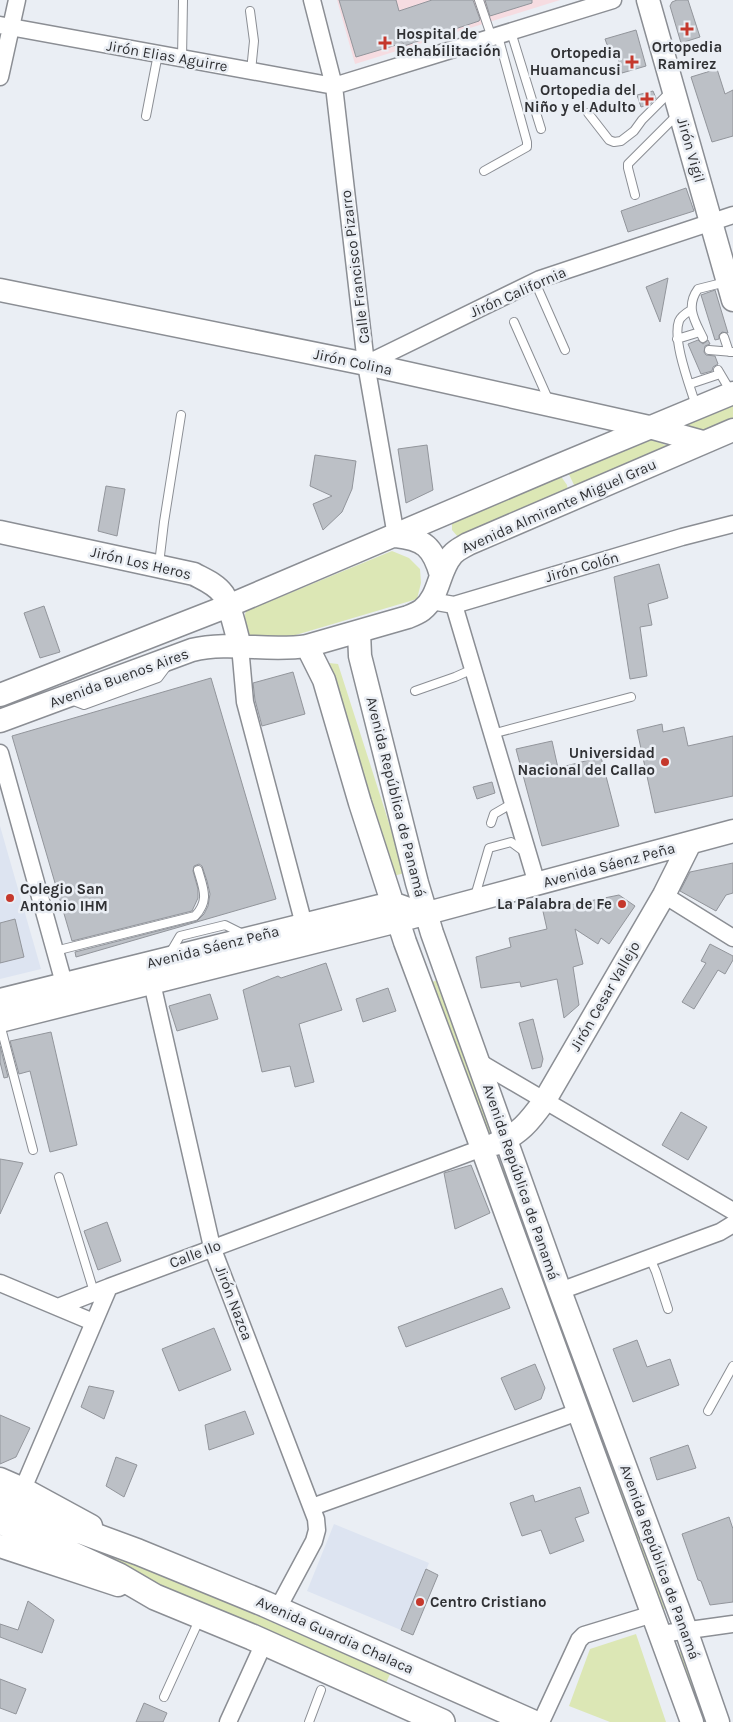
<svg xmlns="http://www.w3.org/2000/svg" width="733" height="1722" viewBox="0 0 733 1722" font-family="Karla,sans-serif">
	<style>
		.built { fill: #dde4f1 }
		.medical { fill: #f6dce1 }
		.green { fill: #dce7b5 }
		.building { fill: #bcc0c6; stroke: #92959b }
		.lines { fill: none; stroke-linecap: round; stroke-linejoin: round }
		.lane-casing { stroke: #8b8e94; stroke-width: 10 }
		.street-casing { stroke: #8b8e94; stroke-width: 19 }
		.secondary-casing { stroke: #8b8e94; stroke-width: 25 }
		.primary-casing { stroke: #8b8e94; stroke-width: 28 }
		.lane { stroke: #fff; stroke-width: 8 }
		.street { stroke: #fff; stroke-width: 16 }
		.secondary { stroke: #fff; stroke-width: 22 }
		.primary { stroke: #fff; stroke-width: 25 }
		.poi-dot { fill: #c5382c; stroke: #eaeef4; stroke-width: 2 }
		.labels { text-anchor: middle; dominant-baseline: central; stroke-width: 5; stroke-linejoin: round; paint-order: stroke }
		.poi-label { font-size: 15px; font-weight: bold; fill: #303134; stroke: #eaeef4; text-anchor: end }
		.street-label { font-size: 15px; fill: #303134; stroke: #eaeef4 }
	</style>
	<rect width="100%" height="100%" fill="#eaeef4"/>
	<!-- built -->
	<path class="built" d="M0 826 41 969 0 979Z
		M334 1524 429 1563 401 1630 307 1591Z"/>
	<!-- medical -->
	<path class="medical" d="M337 0H560L355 64Z"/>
	<!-- green -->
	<path class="green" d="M733 400V423L701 436 677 424Z
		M643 436 673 448 575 487 565 466Z
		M560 475 567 485 568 493 458 537 452 530V520Z
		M392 551 409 558 420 569 421 583 417 599 262 645 245 633 243 622 246 611Z
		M329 663 338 664 405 873 393 876 323 674Z
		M439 980 491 1134 483 1136 431 982Z
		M503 1167 665 1609 655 1612 495 1169Z
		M77 1543 162 1574 390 1674 386 1683 160 1585 76 1546Z
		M636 1634 666 1722H610L569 1706 590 1649Z
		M683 1651 708 1722H698L675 1654Z"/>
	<!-- building -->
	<path class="building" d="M339 0H396L399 11 432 0H473L480 19 479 21 404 46 403 43 356 57Z
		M485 0H532V3L490 16Z
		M677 0H688L700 37 681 43 670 6 672 2Z
		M636 30 646 66 622 73 616 51 610 53 605 39Z
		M717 69 725 94 733 90V136L712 142 691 77Z
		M653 91 656 98 649 105 641 107 637 95Z
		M686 188 694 211 628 232 621 211Z
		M668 278 660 322 646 287Z
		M715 290 728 333 722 332 719 335V339L715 340 701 295Z
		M698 340 703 344 708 340 710 344 705 346 704 352 706 355 715 356 718 364 713 367 712 371 701 374 688 344Z
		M427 445 433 490 406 503 398 449Z
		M315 455 356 461 352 489 342 512 323 530 313 504 332 496 310 486Z
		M106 486 125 489 117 536 98 531Z
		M659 564 668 598 648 604 652 625 640 627 647 676 630 679 614 577Z
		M44 606 60 652 40 658 24 613Z
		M293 672 305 714 262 726 255 700 253 683Z
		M211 678 276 899 76 957 75 952 197 921 204 914 208 906 210 894 207 881 202 866 199 864 194 866 193 871 198 889V898L192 911 72 941 12 736Z
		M662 724 663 732 684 727 688 746 733 736V796L655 813 637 730Z
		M552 741 558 768 601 757 619 826 542 846 516 749Z
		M492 782 495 793 477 799 473 787Z
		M733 863V893L726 895 716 911 680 891 690 872Z
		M619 895 635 906 609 944 601 938 598 944 575 929 583 964 573 967 579 1005 564 1018 557 979 521 987 520 982 481 988 476 957 511 947 509 938 547 929 542 907 569 901 570 905Z
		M15 919 24 957 0 963V923Z
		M710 944 733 956V960L725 974 718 970 694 1009 682 1002 706 963 701 961Z
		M326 963 342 1010 299 1024 314 1082 295 1087 290 1066 262 1072 243 990 278 976 281 978Z
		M388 988 396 1011 363 1022 356 999Z
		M210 994 218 1019 177 1031 169 1006Z
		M533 1019 543 1059 541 1067 532 1069 519 1023Z
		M51 1032 77 1145 50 1152 30 1071 19 1074 10 1041Z
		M0 1046 8 1077 4 1078 0 1062Z
		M681 1112 707 1127 688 1160 662 1145Z
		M0 1159 23 1163 0 1214Z
		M471 1165 490 1213 455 1229 444 1173Z
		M107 1222 121 1261 98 1270 84 1231Z
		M502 1288 510 1308 406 1347 398 1327Z
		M214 1328 231 1370 179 1391 162 1349Z
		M637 1340 647 1367 670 1359 679 1385 633 1402 613 1349Z
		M535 1364 545 1388 541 1399 515 1410 501 1378Z
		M89 1386 114 1391 104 1419 81 1407Z
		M245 1411 254 1434 209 1450 205 1425Z
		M0 1415 30 1428 16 1457 0 1464Z
		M688 1445 696 1468 657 1480 650 1458Z
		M116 1457 137 1465 124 1497 106 1486Z
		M580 1487 589 1513 575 1518 584 1541 550 1554 541 1530 522 1536 510 1503 533 1495 535 1502Z
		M729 1517 733 1529V1602L710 1605 701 1581 698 1580 682 1534Z
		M426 1569 438 1575 413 1635 401 1630Z
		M28 1601 54 1620 42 1653 0 1637V1624L18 1630Z
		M0 1679 26 1689 16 1714 0 1708Z
		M144 1703 167 1713 163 1722H136Z"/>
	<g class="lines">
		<defs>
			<path id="lane" d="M479 0 492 38
				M250 11 254 41 251 71
				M511 32 541 129
				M182 59 183 0
				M588 113 609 140 614 142 621 141 634 131 642 120 671 91
				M146 116 158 54
				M484 171 527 147V142L498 36
				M635 195 628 168V164L677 115
				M535 282 565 350
				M691 310C686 313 681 316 679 321 672 340 690 386 696 406
				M514 322 549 401
				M724 337 729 352
				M703 338C695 321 685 307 698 289L726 282
				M677 339 700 332
				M709 350 733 352
				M718 370 731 392
				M690 384 720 374
				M159 564 164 522 181 415
				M415 691 455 677 473 669
				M71 700 84 705 158 678 167 666
				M492 734 631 697
				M491 823 494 814 513 803
				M475 896 489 848 511 842 526 853
				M55 951 195 916C210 900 203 888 198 870
				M170 953 180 936 225 925 243 934
				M0 1024 33 1150
				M59 1177 94 1292
				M650 1258 656 1272 668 1309
				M708 1411 733 1366
				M164 1697 200 1618
				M309 1722 321 1690"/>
			<path id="street" d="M312 0 334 86 366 364 396 536
				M0 25 334 86 613 0
				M0 77 17 0
				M366 364 540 279 733 215
				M431 601 454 605 682 537 733 524
				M454 605 537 884
				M240 646 245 702 307 936
				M0 753 67 994
				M664 895 733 938
				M152 983 212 1247 316 1519 317 1530 314 1541 277 1610
				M479 1062 733 1211
				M0 1283 93 1322
				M560 1291 720 1232 733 1224
				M58 1307 109 1287
				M19 1498 109 1287 482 1148
				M312 1507 578 1412
				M661 1634 733 1624
				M228 1722 264 1643
				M541 1722 579 1640 584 1635 653 1614"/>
			<path id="secondary" d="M648 0 733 300
				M0 290 366 364 649 427 703 442
				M0 532 194 574C203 579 216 584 223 594 232 609 235 630 240 646
				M396 536C424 539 433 547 441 575
				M359 632 360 656 417 883 432 933 560 1291 686 1630 718 1722
				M307 646 324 680 360 803 405 942 482 1148 692 1722
				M0 695 228 606 550 469 733 393
				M0 721 192 650C230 641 269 652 307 646L408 617C413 615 418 613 422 610 440 596 438 571 452 555 456 550 463 547 468 544L733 430
				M0 1000 392 903 406 908
				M0 1021 398 921 733 831
				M495 1144C519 1135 530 1121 545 1100L664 895 690 843
				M0 1479 23 1489 91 1526
				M0 1546 118 1585"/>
			<path id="primary" d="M0 1501 138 1552 265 1604 531 1722
				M0 1521 119 1576 155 1597 252 1637 442 1722"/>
		</defs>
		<!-- lane casing -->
		<use href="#lane" class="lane-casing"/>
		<!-- street casing -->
		<use href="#street" class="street-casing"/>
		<!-- secondary casing -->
		<use href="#secondary" class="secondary-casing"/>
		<!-- primary casing -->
		<use href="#primary" class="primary-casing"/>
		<!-- lane -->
		<use href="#lane" class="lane"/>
		<!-- street -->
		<use href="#street" class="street"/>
		<!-- secondary -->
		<use href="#secondary" class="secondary"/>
		<!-- primary -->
		<use href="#primary" class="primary"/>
	</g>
	<!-- markers -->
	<g class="poi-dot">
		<path d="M684.5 21.5h5v5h5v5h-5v5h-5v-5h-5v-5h5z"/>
		<path d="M382.5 35.5h5v5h5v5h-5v5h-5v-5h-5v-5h5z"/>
		<path d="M629.5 54.5h5v5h5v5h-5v5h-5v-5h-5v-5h5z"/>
		<path d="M644.5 91.5h5v5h5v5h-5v5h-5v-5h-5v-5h5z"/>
		<circle cx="665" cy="762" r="5"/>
		<circle cx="10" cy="898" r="5"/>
		<circle cx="622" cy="904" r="5"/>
		<circle cx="420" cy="1602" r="5"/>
	</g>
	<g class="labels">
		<!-- poi labels -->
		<g class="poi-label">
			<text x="396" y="34" text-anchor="start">Hospital de<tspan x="396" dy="17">Rehabilitación</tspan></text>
			<text x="687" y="47" text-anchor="middle">Ortopedia<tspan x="687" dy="17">Ramirez</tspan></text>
			<text x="621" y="53">Ortopedia<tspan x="621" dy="17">Huamancusi</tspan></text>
			<text x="636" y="90">Ortopedia del<tspan x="636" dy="17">Niño y el Adulto</tspan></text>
			<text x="655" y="753">Universidad<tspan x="655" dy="17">Nacional del Callao</tspan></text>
			<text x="20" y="889" text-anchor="start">Colegio San<tspan x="20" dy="17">Antonio IHM</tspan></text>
			<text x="612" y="904">La Palabra de Fe</text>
			<text x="430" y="1602" text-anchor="start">Centro Cristiano</text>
		</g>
		<!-- street labels -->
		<g class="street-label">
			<text transform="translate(167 56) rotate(10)">Jirón Elias Aguirre</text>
			<text transform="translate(691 150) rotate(74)">Jirón Vigil</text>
			<text transform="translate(355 267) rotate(-97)">Calle Francisco Pizarro</text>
			<text transform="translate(518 292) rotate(-24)">Jirón California</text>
			<text transform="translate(353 362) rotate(12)">Jirón Colina</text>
			<text transform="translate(559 506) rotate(-24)">Avenida Almirante Miguel Grau</text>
			<text transform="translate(141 563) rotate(13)">Jirón Los Heros</text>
			<text transform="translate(582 567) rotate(-16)">Jirón Colón</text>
			<text transform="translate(119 678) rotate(-20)">Avenida Buenos Aires</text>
			<text transform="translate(396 797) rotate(76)">Avenida República de Panamá</text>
			<text transform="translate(609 865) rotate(-15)">Avenida Sáenz Peña</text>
			<text transform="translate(213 947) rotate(-14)">Avenida Sáenz Peña</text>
			<text transform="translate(605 996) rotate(-60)">Jirón Cesar Vallejo</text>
			<text transform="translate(521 1182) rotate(71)">Avenida República de Panamá</text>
			<text transform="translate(195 1254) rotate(-21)">Calle Ilo</text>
			<text transform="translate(234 1303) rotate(69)">Jirón Nazca</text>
			<text transform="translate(660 1562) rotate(70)">Avenida República de Panamá</text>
			<text transform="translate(335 1635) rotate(24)">Avenida Guardia Chalaca</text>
		</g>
	</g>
</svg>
